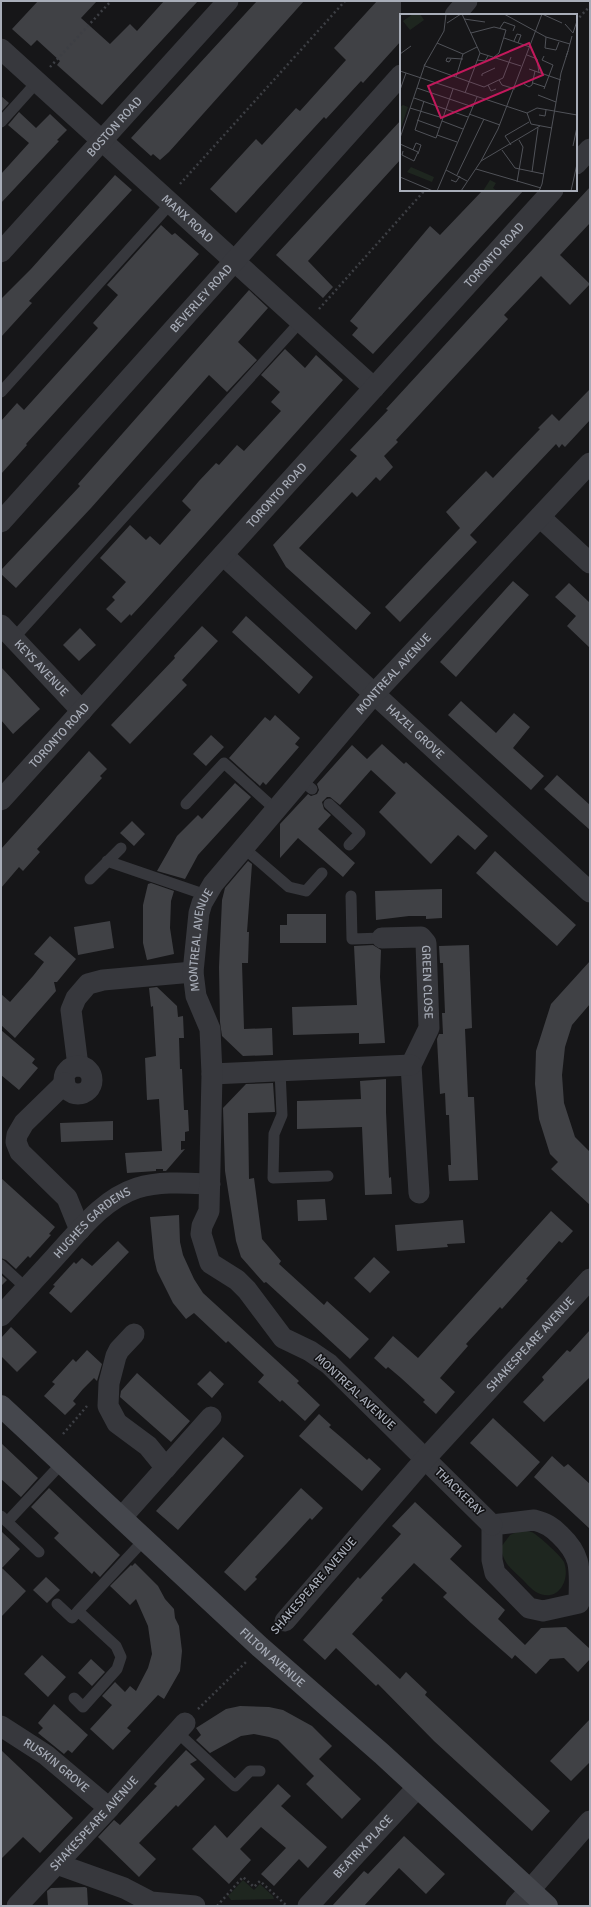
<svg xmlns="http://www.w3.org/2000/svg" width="591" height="1907" viewBox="0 0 591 1907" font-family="Signika,sans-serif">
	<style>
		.green { fill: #1e261f }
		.building { fill: #404145 }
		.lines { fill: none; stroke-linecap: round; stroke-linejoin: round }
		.path { stroke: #3d3f44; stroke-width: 2.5; stroke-dasharray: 2 3; stroke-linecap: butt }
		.lane { stroke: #37383d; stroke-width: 11 }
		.street { stroke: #37383d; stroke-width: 21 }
		.secondary { stroke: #45474d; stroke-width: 22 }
		.labels { text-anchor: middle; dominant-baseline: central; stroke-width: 3; stroke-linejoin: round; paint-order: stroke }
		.street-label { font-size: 12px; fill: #a8adb8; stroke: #111113 }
		.inset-road { fill: none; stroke: #505258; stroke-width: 1 }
		.view { fill: #c2185b; fill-opacity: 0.15; stroke: #c2185b; stroke-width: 2 }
		.inset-edge { fill: none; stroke: #a8adb8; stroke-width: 2 }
	</style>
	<rect width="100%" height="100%" fill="#161618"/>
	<!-- green -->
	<path class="green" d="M521 1530C525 1531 532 1531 535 1534 541 1538 562 1557 564 1562 571 1581 557 1604 536 1592 531 1589 526 1583 522 1579 511 1569 503 1563 501 1547L510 1535Z
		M243 1880 254 1890 260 1884 273 1896 274 1899 231 1900 228 1896Z"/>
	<!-- building -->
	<path class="building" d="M38 1H97L81 18 110 44 130 24 137 31 164 1H198L102 105 57 65 60 61 37 40 31 46 12 29Z
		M257 1H304L169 152 160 160 153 154 151 156 131 138Z
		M377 1H401V41L363 83 361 81 326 119 324 117 236 213 210 189 256 139 262 145 296 108 300 111 346 60 334 48Z
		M1 96 9 103 1 112Z
		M19 112 36 128 50 114 67 130 57 140 59 141 1 203V174L29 143 8 125Z
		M401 120V159L308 261 333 287 323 298 276 255Z
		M115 175 132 190 29 301 32 303 1 337V299L31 269Z
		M590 187V223L560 255 590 284 570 305 541 276 504 315 508 319 396 440 398 442 384 456 393 467 380 481 376 477 357 497 352 492 299 548 371 613 356 630 286 567 273 545 357 456 350 450 388 410 386 409Z
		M483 190H524L373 354 352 335 358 328 350 321 430 226 440 235Z
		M161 225 172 235 175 233 199 254 26 444 27 445 1 474V421L17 403 24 410 98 328 93 323 118 295 107 285Z
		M249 290 268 308 238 342 257 360 227 392 209 375 91 508 16 588 1 574V570L80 486 78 484Z
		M285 349 305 368 316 355 343 380 145 601 131 616 130 614 121 623 106 609 115 600 112 597 126 582 100 558 130 525 146 540 150 536 160 545 191 510 182 501 199 481 216 463 219 465 237 445 244 451 281 411 271 402 280 392 261 375Z
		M590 389V420L565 447 562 444 559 448 556 444 470 535 477 542 400 622 385 607 460 528 446 512 486 471 493 478 540 429 538 428 552 414 559 421Z
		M513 581 529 595 456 677 440 662Z
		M569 583 589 602 590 601V648L567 626 576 616 555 597Z
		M246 616 313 677 299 694 232 632Z
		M202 626 218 641 182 680 187 685 130 744 111 725 175 658 174 656Z
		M80 628 96 645 79 661 63 645Z
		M1 667 40 709 13 734 1 720Z
		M461 701 496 733 514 713 530 727 513 748 544 776 531 790 448 715Z
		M275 715 300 738 295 744 299 747 266 785 263 782 260 786 229 758 265 717 270 721Z
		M211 735 224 747 206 766 193 754Z
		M382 744 404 764 406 762 488 836 475 850 458 835 431 864 379 812 396 793 371 770 340 805 330 797H327L322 802 324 809 331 815 318 829 355 863 343 877 298 838 280 858V824L308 794 311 796 317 794 319 790 317 784 352 745 367 759Z
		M89 751 107 769 100 776 102 778 37 849 40 852 23 871 19 867 1 888V849Z
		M557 775 590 805V830L544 789Z
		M235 783 251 797 198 855 185 879 157 871 177 836 198 815 202 819Z
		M132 821 145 834 134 846 120 833Z
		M495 851 576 925 557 946 476 873Z
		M248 861 252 864 247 932H249L248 963H242L244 1029 272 1028 273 1055 243 1056 222 1036 220 1022 219 967 222 900 225 888Z
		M151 883 174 891 171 901 170 928 174 954 147 960 143 943V905L148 884Z
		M442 889V918L426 919V916H409L376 920 375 891Z
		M287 914H326V943H280V925H287Z
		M110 921 114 948 78 955 74 927Z
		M50 936 76 959 57 982H54L56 991 15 1038 1 1025V994L10 1002 33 976 44 962 34 954Z
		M373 945 381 950 380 977 385 1043 359 1044V1033L293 1035 292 1007 357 1005 354 946Z
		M469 945 472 1028 465 1029 468 1097H474L478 1180 449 1181 448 1165H451L449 1115H446L445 1093 440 1094 437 1039 439 1034H443L442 1013H445L443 963H440L439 946Z
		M590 961V1004L572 1025 565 1047 562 1075 564 1103 575 1137 590 1152V1205L551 1169 558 1162 550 1154 539 1119 535 1084 536 1051 551 1004Z
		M157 987 177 1006 178 1017 183 1016 184 1038H179L180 1069H182L184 1110H188L189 1131 185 1132V1141H181V1150L185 1149 166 1171H163V1169H156V1171L127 1173 125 1153 162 1151 159 1099 147 1100 145 1058 156 1056 153 1006 151 1007 149 988Z
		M1 1030 35 1059 32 1063 38 1068 19 1090 1 1075Z
		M386 1079V1112L389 1178 391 1177 392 1194 365 1195 362 1127 297 1129V1101L361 1099 360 1081Z
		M273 1083 275 1112 248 1113 249 1179 254 1178 262 1239 281 1261 279 1264 324 1305 327 1301 369 1339 350 1359 266 1282 264 1283 241 1257 236 1241 225 1171 223 1108 246 1084Z
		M113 1121V1140L61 1142 60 1123Z
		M1 1178 55 1227 49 1234 51 1235 30 1258 28 1256 16 1269 6 1260 1 1258Z
		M325 1199 327 1220 298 1221 297 1200Z
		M551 1211 573 1231 562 1243 559 1241 526 1279 528 1280 502 1309 500 1307 466 1344 468 1346 440 1378 455 1392 436 1414 423 1402 425 1400 401 1378 388 1367 386 1369 374 1358 393 1336 418 1358Z
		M179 1215 180 1242 183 1255 194 1279 203 1293 299 1381 297 1383 320 1405 305 1421 282 1400 280 1402 258 1382 264 1375 228 1341 226 1343 194 1313 186 1319 173 1303 157 1271 154 1258 150 1217Z
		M463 1220 465 1243 447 1244 448 1247 397 1251 395 1225Z
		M118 1241 129 1252 71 1313 49 1293 55 1286 53 1285 74 1262 76 1264 82 1258 92 1266Z
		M374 1257 390 1272 370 1293 354 1278Z
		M1 1275 7 1280 1 1286Z
		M11 1327 37 1352 17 1372 1 1356V1338Z
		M590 1330V1377L544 1422 523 1402 544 1380 542 1377 567 1350 570 1352Z
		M87 1350 102 1364 97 1381 94 1378 83 1389 73 1401 76 1404 65 1415 44 1396 55 1384 52 1382 63 1370 73 1359 76 1362Z
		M210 1371 224 1384 212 1398 197 1384Z
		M137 1373 190 1421 171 1442 120 1397 121 1391Z
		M319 1414 331 1425 329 1427 342 1438 367 1460 369 1458 381 1469 362 1491 299 1436Z
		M493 1418 540 1462 517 1487 470 1443Z
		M223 1437 244 1456 178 1530 156 1511Z
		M1 1443 38 1478 21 1497 1 1479Z
		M552 1456 564 1467 568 1464 590 1484V1529L534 1477Z
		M49 1488 120 1555 100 1577 94 1571 92 1574 54 1538 59 1533 31 1507Z
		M301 1488 323 1508 312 1520 310 1518 287 1543 255 1577 257 1579 245 1591 224 1572Z
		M415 1502 462 1546 450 1559 505 1610 498 1619 525 1645 541 1628 566 1627 590 1649V1659L578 1672 564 1658 550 1659 536 1674 515 1655 512 1659 471 1623 443 1597 447 1593 414 1563 381 1598 383 1600 352 1634 400 1679 406 1672 427 1692 425 1695 550 1811 532 1831 434 1741 378 1684 376 1686 336 1648 325 1660 303 1640 358 1577 360 1579 401 1534 392 1526Z
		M1 1531 20 1549 2 1568 26 1591 1 1617Z
		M135 1563 158 1586 165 1599 174 1609 175 1618 179 1626 182 1651 180 1671 164 1699 158 1695 127 1728 131 1731 113 1750 90 1729 112 1705 102 1696 115 1682 125 1692 130 1686 136 1691 148 1668 152 1654 148 1626 136 1599 130 1605 110 1586 131 1565 132 1566Z
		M46 1577 60 1590 47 1603 33 1590Z
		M42 1655 66 1677 48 1697 24 1674Z
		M91 1659 105 1672 92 1686 78 1673Z
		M54 1704 88 1735 72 1753 68 1750 64 1754 38 1733 43 1728 38 1723Z
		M240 1706 269 1707 283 1710 312 1726 332 1746 319 1759 361 1799 342 1819 306 1784 314 1776 278 1740 269 1737 254 1734 241 1736 210 1753 196 1740 201 1735 196 1728 226 1709Z
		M590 1719V1762L571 1781 550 1761Z
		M1 1750 73 1818 40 1853 23 1837 1 1859Z
		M186 1750 197 1760 190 1764 205 1779 178 1807 176 1805 139 1843 156 1859 139 1877 98 1837 114 1820 120 1825 157 1786 154 1784Z
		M278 1784 291 1796 281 1806 327 1847 308 1868 299 1859 274 1886 261 1874 286 1848 261 1827 240 1849 251 1860 229 1884 192 1849 215 1825 227 1838Z
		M404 1836 445 1874 426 1894 399 1868 364 1906H332L364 1871 368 1874Z
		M85 1887 87 1888 88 1906H48L47 1891 51 1888Z"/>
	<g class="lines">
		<!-- path -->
		<path class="path" d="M576 21 590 6
			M50 67 111 1
			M180 184 345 1
			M319 309 425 190
			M63 1434 87 1406
			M198 1709 246 1662
			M217 1906 243 1877 254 1887 260 1881 287 1906"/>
		<!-- lane -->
		<path class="lane" d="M1 122 37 82
			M1 392 171 203
			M14 638 301 321
			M301 780 312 789
			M186 804 224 763 276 810
			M329 804 360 833 349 845
			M244 848 289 887 306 891 322 873
			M107 861 206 895
			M90 879 121 848
			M351 896 352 939 382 938
			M280 1071 282 1115 274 1134 273 1178 328 1176
			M1 1265 26 1288
			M1 1516 39 1552
			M7 1522 63 1462
			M57 1604 72 1618 78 1611
			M74 1698 83 1707 117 1669 121 1657 116 1646 78 1611 145 1539
			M177 1732 235 1786 250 1771H260"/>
		<!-- street -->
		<g class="street">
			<path d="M455 15 467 1"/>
			<path id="s1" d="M1 49 374 388"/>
			<path d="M576 164 590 149"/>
			<path id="s2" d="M1 252 228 1"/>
			<path d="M540 517 590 563"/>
			<path id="s3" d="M1 522 401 75"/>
			<path id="s4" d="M223 555 590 892"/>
			<path id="s5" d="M1 625 82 711"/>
			<path id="s6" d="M1 800 553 190"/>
			<path id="s7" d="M382 938 421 937 426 943 429 1028 411 1065 419 1193"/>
			<path d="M78 1066 71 1010 76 998 88 984 103 980 193 972"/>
			<circle cx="78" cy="1080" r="14"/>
			<path d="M212 1074 411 1065"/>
			<path d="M65 1083 24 1123 17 1135 16 1142 20 1152 67 1198 80 1230"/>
			<path id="s8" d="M1 1316C19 1296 38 1276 56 1256 80 1230 103 1199 137 1188 160 1181 186 1183 210 1184"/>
			<path d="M134 1334 119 1350 116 1356 109 1383 108 1406 117 1423 148 1446 166 1468"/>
			<path d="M122 1517 211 1417"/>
			<path d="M534 1520C546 1523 552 1527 560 1535 584 1558 579 1572 579 1603L543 1611 529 1608 495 1573 492 1560V1525Z"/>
			<path id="s9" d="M492 1525 329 1364 310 1351 283 1338 247 1290 237 1280 210 1263 201 1234 202 1226 209 1211 212 1074 210 1029 196 996 193 972 199 913 202 903 213 884 374 694 590 463"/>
			<path id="s10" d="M285 1621 425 1459 590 1279"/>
			<path id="s11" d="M1 1726 46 1755 109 1808"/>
			<path d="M57 1864 124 1888 151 1902 195 1906"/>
			<path id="s12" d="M17 1906 109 1808 185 1723"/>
			<path id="s13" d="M308 1906 418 1787"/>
			<path d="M516 1906 590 1821"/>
		</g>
		<!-- secondary -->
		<path class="secondary" id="s14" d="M1 1406 260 1647 382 1754 547 1906"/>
	</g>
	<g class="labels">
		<!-- street labels -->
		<g class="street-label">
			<text stroke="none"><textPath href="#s2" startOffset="169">BOSTON ROAD</textPath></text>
			<text stroke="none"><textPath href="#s1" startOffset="252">MANX ROAD</textPath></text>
			<text stroke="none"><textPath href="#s6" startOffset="735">TORONTO ROAD</textPath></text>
			<text stroke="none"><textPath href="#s3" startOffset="300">BEVERLEY ROAD</textPath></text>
			<text stroke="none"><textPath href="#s6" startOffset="411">TORONTO ROAD</textPath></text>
			<text stroke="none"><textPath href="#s5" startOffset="59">KEYS AVENUE</textPath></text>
			<text stroke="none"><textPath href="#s9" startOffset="1054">MONTREAL AVENUE</textPath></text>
			<text stroke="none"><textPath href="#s4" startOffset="261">HAZEL GROVE</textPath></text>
			<text stroke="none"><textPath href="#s6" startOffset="87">TORONTO ROAD</textPath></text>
			<text stroke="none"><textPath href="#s9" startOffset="718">MONTREAL AVENUE</textPath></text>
			<text stroke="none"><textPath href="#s7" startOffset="86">GREEN CLOSE</textPath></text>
			<text stroke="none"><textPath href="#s8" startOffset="131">HUGHES GARDENS</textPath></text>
			<text stroke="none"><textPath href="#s10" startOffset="370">SHAKESPEARE AVENUE</textPath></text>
			<text transform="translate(355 1392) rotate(43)">MONTREAL AVENUE</text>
			<text transform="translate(459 1492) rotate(44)">THACKERAY</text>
			<text transform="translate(314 1586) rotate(-49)">SHAKESPEARE AVENUE</text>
			<text stroke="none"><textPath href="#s14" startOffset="370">FILTON AVENUE</textPath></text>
			<text stroke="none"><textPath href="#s11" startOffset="68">RUSKIN GROVE</textPath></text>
			<text stroke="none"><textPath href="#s12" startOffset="113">SHAKESPEARE AVENUE</textPath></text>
			<text stroke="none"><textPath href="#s13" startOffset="81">BEATRIX PLACE</textPath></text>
		</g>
	</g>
	<!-- overview -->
	<g transform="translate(400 14)">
		<rect width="177" height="177" fill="#161618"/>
		<path d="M13 0H20L24 6 10 16 3 7ZM3 91 8 93 0 117V93ZM11 153 34 163 32 168 7 158ZM90 166 96 169 93 174 97 177H83Z" fill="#1e261f"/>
		<path class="inset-road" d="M62 0 80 39M104 0 146 23 170 30M142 0 162 9M64 5 85 8M47 9 61 0M165 10 173 19 177 7M100 14 104 8 115 12 113 17M71 19 94 13 106 16 99 39 94 43M146 23 145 34 156 36 159 28M104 24 130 33M114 27 117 20 121 21 118 29M37 29 63 40M168 37 172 22M80 39 121 52M0 40 11 32M63 40 77 33M127 41 137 45 139 59M144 42 142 46 153 51 144 75M51 45 49 48 46 47 47 44 63 45M77 46 85 47 88 42M24 52 44 17 46 0M25 52 84 73 103 64 111 43M129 55 161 66M0 57 127 99M82 62V60L95 54M56 63 63 40M99 66 102 71 115 75M133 69 145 73M124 70 129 73 132 71 135 57M88 71 91 77 96 75M17 74 73 93M0 76 6 59M65 79 80 39M138 81 156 88M14 84 68 103M24 87 15 116 36 124 53 75M10 94 43 104M127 99 137 94 177 101M127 99 131 110 152 114M69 100 100 111M139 101 145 102 146 96M17 106 39 114M42 107 63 115M37 121 57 128M0 124 25 50M0 130 18 138 14 147 2 141 3 137M111 131 105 122 129 108M173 132 177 113M13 136 16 129 21 131 18 140M102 136 115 154 144 160M81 147 140 112M76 155 141 174M46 156 67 167M132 158 138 114M57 161 84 105M0 163 33 177M51 166 56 168 60 162M117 168 123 133 119 126M37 177 77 83M61 177 81 147 98 115 142 0M139 177 142 170 161 59 168 37 166 43M171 177 177 150"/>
		<path class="view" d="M129 29 143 61 41 104 28 72Z"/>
		<rect width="177" height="177" class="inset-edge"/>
	</g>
	<!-- border -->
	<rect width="591" height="1907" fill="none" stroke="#a8adb8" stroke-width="4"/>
</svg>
